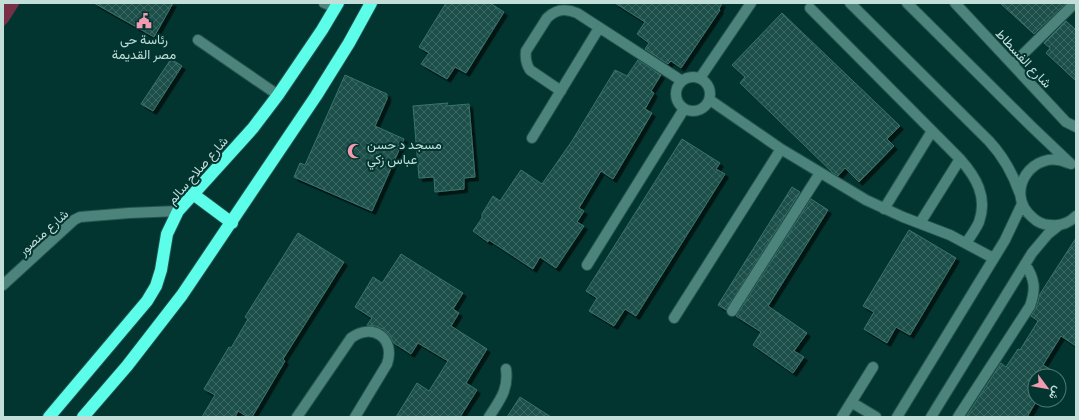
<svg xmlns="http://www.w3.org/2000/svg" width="1079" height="420" viewBox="0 0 1079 420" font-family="'Exo 2',Vazirmatn,sans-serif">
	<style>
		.green { fill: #773046 }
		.building { fill: url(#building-cross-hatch); stroke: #39746c; filter: url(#shadow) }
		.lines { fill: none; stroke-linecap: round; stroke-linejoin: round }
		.minor-casing { stroke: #25534e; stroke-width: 12 }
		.highway-casing { stroke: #25534e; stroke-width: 14 }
		.minor { stroke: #4c847c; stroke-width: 10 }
		.highway { stroke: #5dfee9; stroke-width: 12 }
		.labels { text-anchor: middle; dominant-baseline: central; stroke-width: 4; stroke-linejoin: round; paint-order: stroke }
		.poi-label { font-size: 13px; fill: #c1ded9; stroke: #033530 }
		.street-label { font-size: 13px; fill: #c1ded9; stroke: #033530 }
	</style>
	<defs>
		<pattern id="building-cross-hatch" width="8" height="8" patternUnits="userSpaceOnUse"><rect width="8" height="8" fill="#1d4f48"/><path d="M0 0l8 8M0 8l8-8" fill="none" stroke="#3c6862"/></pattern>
		<filter id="shadow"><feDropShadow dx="3.5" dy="3.5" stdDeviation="0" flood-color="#0009"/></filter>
	</defs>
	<rect width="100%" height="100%" fill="#033530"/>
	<!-- green -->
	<path class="green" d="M3 3H20L8 22 3 27Z"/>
	<!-- building -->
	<path class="building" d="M94 3H173L154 37Z
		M446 3H490L504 12 466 73 455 67 447 79 421 64 429 53 419 47Z
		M615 3H722L719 9 720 10 681 68 671 61 668 64 645 49 649 43 637 34 645 22Z
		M1000 3H1066L1034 34Z
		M782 13 900 126 887 139 894 146 859 182 845 168 838 176 833 173 740 83 745 77 732 65Z
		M1066 21 1076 30V81L1046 53 1050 48 1044 43Z
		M171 59 182 66 153 111 141 104Z
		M638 60 661 75 651 91 654 93 645 109 652 113 613 179 601 171 579 208 584 211 577 222 584 226 556 268 540 257 533 269 489 240 488 242 473 231 482 218V214L493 196 500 201 521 170 542 184 572 141 615 70 627 76Z
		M345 75 387 94V99L375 126 404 139 372 211 294 177 300 163 305 165Z
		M448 103 446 106 469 104 475 177 464 178V189L435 192 434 177 419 178 413 106Z
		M682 139 720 163 716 169 725 174 636 316 625 309 614 326 589 311 597 298 586 291Z
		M792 187 800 192 726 310 718 305Z
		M811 199 828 210 768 306 807 333 794 351 804 357 793 373 753 345 761 332 736 316Z
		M909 230 956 258 910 335 896 327 887 343 864 329 874 312 863 306Z
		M298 233 344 262 283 359 285 361 252 417H248L238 411 235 417H202L215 395 204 389 229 347 231 348 248 319 245 317Z
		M1076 238V346L1061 336 1043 365 1055 372 1053 376H1035V400H1037L1027 417H966L1001 363 1006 367 1018 349 1020 350 1038 321 1031 316 1036 308 1040 294Z
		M401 254 463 293 453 309 459 313 451 326 487 349 466 383 477 390 460 417H396L417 383 429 391 448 361 418 343 411 354 394 343 390 336 383 329 375 326 367 325 372 318 355 307 373 277 382 283Z
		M520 397 551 417H507Z"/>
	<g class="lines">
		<defs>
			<path id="minor" d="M324 3 336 8
				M850 3 989 141C1004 157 1013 174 1020 194
				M907 3 1031 126 1071 164
				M955 3 1066 122 1076 127
				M810 8 960 159C976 177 988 197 979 222 976 229 971 236 966 243
				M198 40 278 95
				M1013 64 1075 3
				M676 94a17 17 0 1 1 34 0a17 17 0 1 1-34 0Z
				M700 78 751 3
				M561 91 530 70C526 64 525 59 526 51L547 18C556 9 565 8 577 13L682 81
				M710 100 781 149 866 200 903 217 950 235 993 258
				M532 138 599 28
				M1068 163C1033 147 1003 192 1032 217 1037 222 1044 225 1051 225 1060 226 1069 223 1076 216
				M884 209 932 131
				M920 223 960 159
				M587 265 684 109
				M3 285 74 220 80 217 129 213 178 211
				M732 311 820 173
				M674 318 781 149
				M851 402 876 417
				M297 417 351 338C372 322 396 338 387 364L355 417
				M489 417C499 401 509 390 506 369
				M842 417 873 367
				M897 417 1005 240 1022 204
				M931 417 1032 253 1048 234 1058 226
				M958 417 1030 306C1036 289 1035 279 1025 264"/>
			<path id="highway" d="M193 194 232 223
				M49 417 147 301 156 286 161 270 167 234 178 211 253 128 278 95 322 30 338 3
				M83 417 127 366 182 295 316 96 349 43 371 3"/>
		</defs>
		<!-- minor casing -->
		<use href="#minor" class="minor-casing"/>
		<!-- highway casing -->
		<use href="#highway" class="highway-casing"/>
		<!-- minor -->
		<use href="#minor" class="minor"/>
		<!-- highway -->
		<use href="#highway" class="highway"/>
	</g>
	<!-- icons -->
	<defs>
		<symbol id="civic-bare" viewBox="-9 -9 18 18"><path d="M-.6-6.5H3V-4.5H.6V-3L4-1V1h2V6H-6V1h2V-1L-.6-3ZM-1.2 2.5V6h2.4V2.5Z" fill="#f19ab0" stroke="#033530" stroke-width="2.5" paint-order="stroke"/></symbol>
		<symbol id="mosque-bare" viewBox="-9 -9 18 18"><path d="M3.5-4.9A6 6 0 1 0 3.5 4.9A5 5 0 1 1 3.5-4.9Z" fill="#f19ab0" stroke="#033530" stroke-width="2.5" paint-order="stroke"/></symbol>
	</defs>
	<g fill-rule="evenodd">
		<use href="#civic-bare" x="133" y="10" width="22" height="22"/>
		<use href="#mosque-bare" x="344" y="140" width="22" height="22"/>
	</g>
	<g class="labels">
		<!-- poi labels -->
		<g class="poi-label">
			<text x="144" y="39">رئاسة حى<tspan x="144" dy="15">مصر القديمة</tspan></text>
			<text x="367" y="144" text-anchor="start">مسجد د حسن<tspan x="367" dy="15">عباس زكي</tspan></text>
		</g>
		<!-- street labels -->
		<g class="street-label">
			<text transform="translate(1024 58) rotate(47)">شارع الفسطاط</text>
			<text transform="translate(197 170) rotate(-49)">شارع صلاح سالم</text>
			<text transform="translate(43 232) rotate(-42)">شارع منصور</text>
		</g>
	</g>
	<!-- border -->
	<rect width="1079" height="420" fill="none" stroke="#c1ded9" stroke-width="8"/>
	<!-- north arrow -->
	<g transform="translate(1047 388) rotate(122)"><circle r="19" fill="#033530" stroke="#4f7974"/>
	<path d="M0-3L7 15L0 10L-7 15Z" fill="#f19ab0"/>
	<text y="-6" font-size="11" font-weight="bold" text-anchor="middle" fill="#c1ded9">ش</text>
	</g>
</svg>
